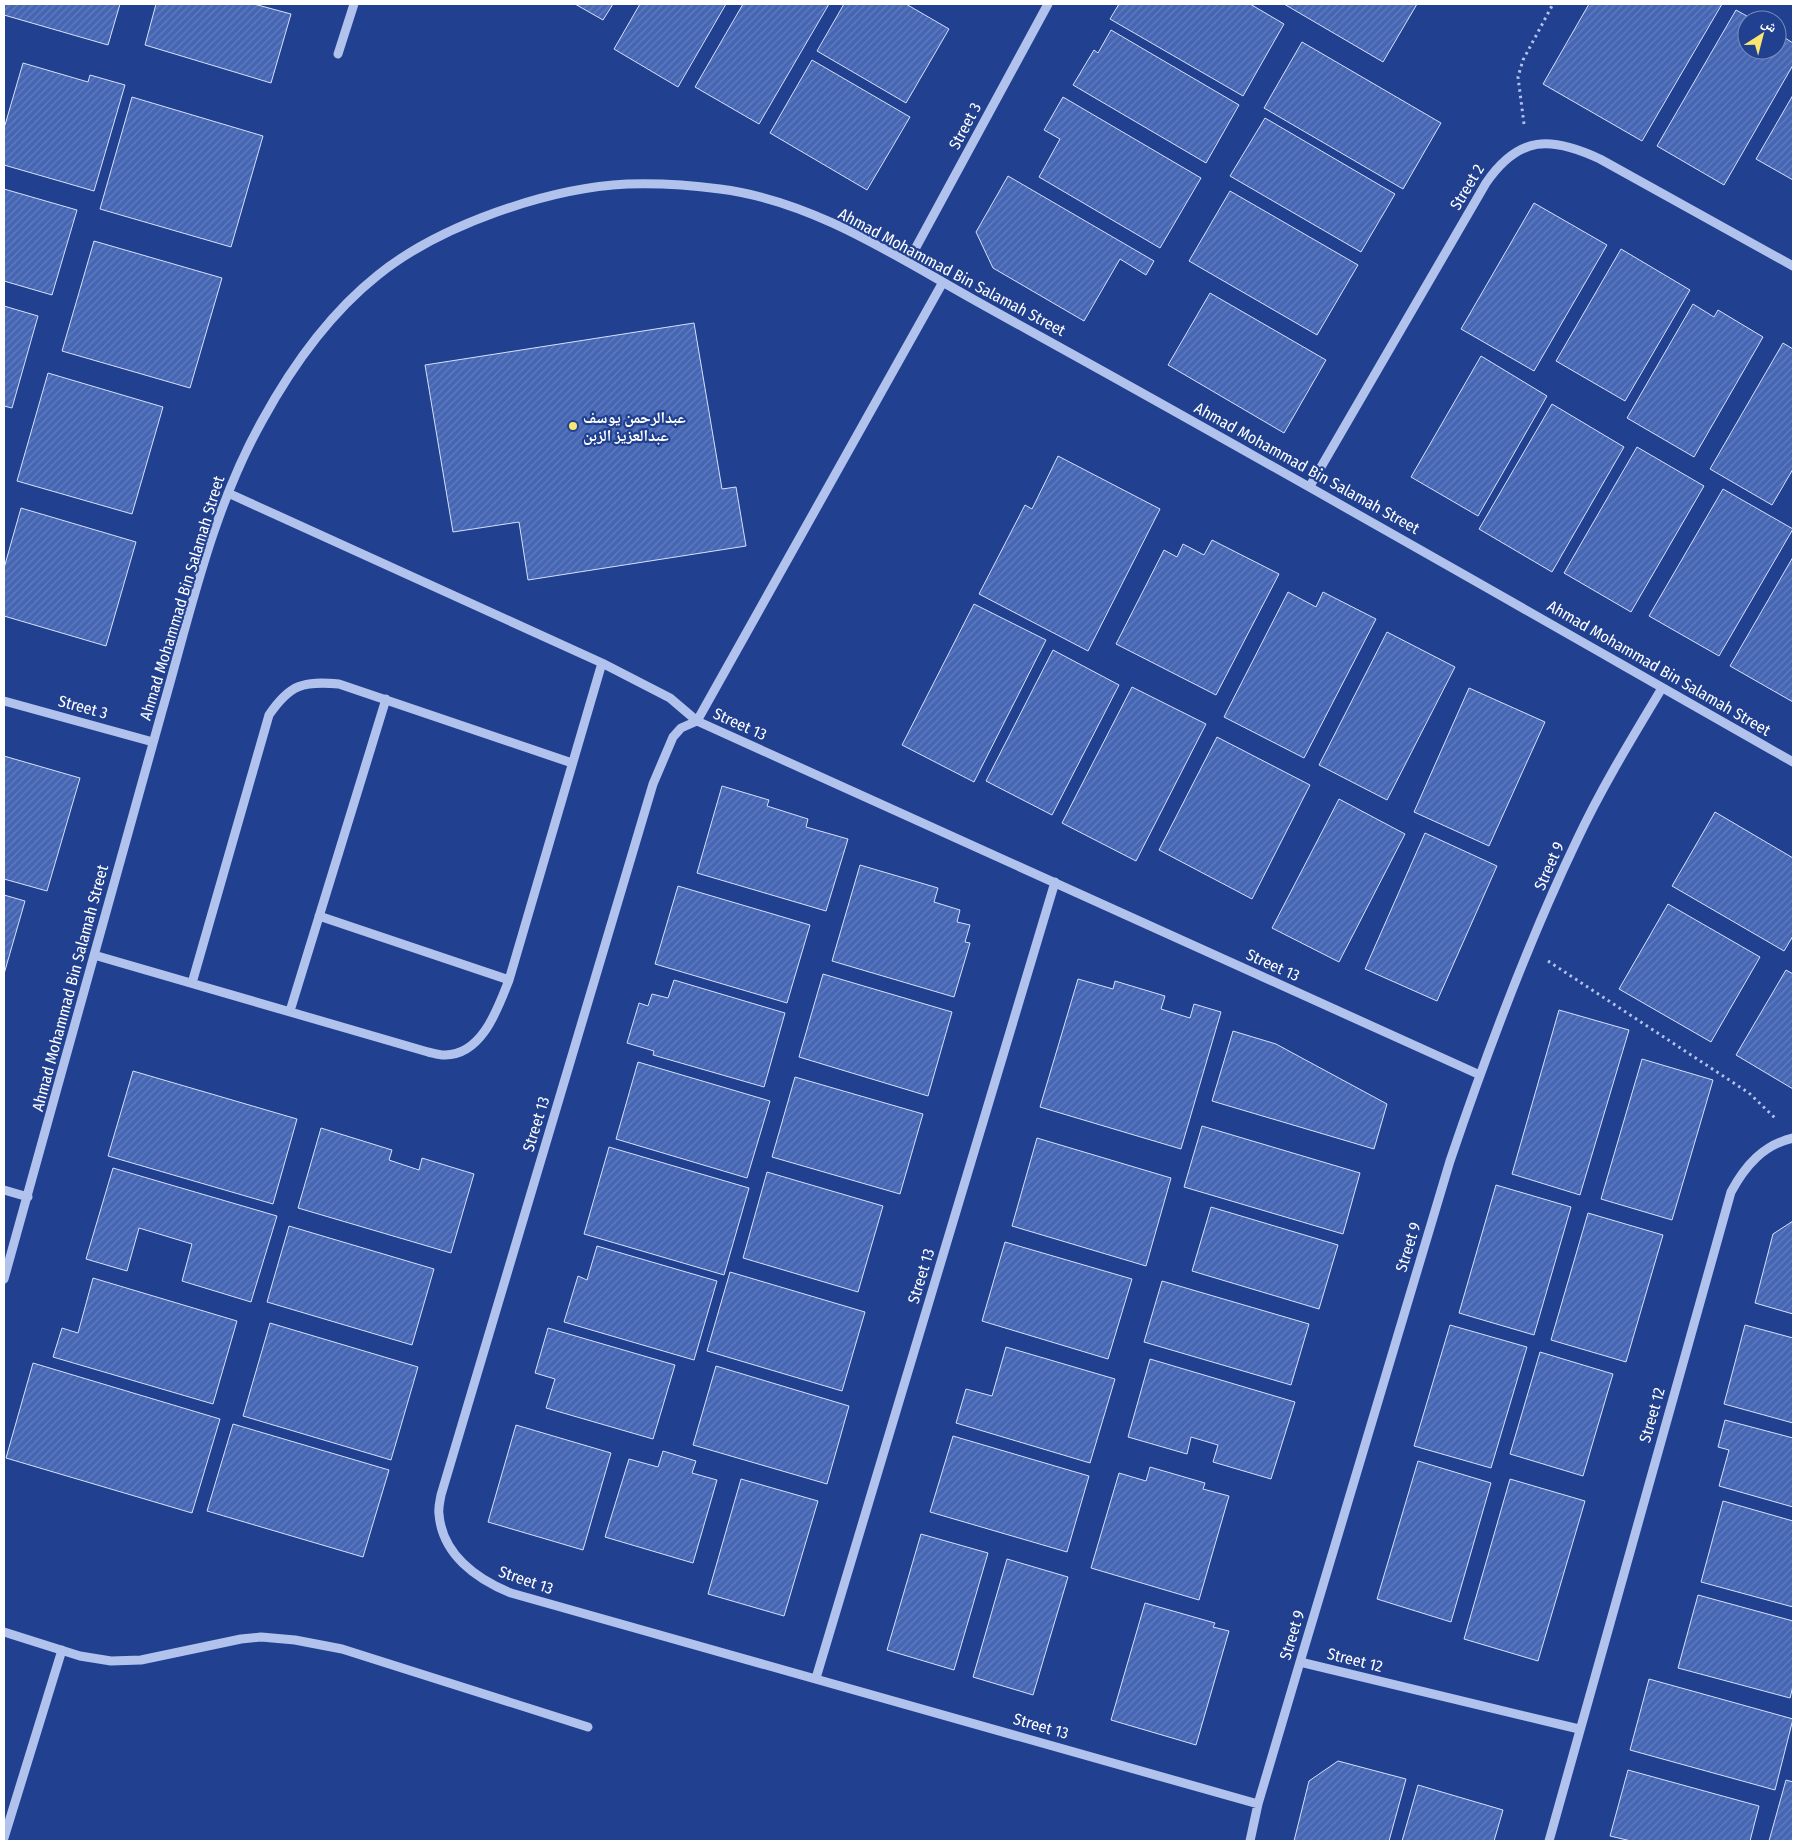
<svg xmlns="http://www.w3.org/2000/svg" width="1797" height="1845" viewBox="0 0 1797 1845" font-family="'Fira Sans Condensed','Noto Naskh Arabic',sans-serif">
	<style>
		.building { fill: url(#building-hatch); stroke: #d6e0f9 }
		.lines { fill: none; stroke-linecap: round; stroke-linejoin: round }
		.path { stroke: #b1c2ec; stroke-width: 3; stroke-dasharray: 2.5 4; stroke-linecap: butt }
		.minor { stroke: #b1c2ec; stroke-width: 9 }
		.poi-dot { fill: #f9e772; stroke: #21408f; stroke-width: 2 }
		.labels { text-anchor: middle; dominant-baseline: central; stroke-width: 4.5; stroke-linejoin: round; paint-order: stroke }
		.street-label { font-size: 16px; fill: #fff; stroke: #21408f }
		.poi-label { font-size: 16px; font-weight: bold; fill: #fff; stroke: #21408f; text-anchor: start }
	</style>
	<defs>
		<pattern id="building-hatch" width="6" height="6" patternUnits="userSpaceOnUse" patternTransform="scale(1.25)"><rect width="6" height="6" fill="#4666b4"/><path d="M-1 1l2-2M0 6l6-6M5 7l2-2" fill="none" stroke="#627dbf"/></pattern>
	</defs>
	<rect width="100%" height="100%" fill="#21408f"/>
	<!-- building -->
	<path class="building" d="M4 4H120L108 45 4 15Z
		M156 4H254L291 14 271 83 145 45Z
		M575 4H613L603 20Z
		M640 4H726L678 87 614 49Z
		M743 4H829L759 124 695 87Z
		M844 4H906L949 29 906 103 817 51Z
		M1119 4H1250L1284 24 1243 96 1110 19Z
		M1284 4H1417L1383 62Z
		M1589 4H1722L1642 141 1543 84Z
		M1736 10 1754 20H1747V50H1777V33L1793 43V65L1724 185 1657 146Z
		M1111 30 1239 105 1206 163 1073 85 1094 50 1098 53Z
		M1302 42 1441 123 1403 189 1264 108Z
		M812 60 910 117 867 190 770 133Z
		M23 63 88 82 90 75 125 85 94 191 4 165V125H5Z
		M1793 95V180L1756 159Z
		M132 97 263 136 231 247 100 209Z
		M1063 97 1201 178 1160 248 1039 177 1060 139 1044 130Z
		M1265 118 1395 194 1361 252 1230 176Z
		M1008 176 1154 261 1146 275 1120 259 1084 321 993 268 976 232Z
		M4 189 77 210 52 295 4 281Z
		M1230 191 1358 265 1317 335 1189 261Z
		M1534 203 1607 245 1534 371 1461 329Z
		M94 241 222 278 190 388 62 351Z
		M1621 249 1690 290 1625 401 1556 361Z
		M1210 293 1326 360 1284 433 1168 365Z
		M1693 304 1714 317 1718 310 1763 337 1694 457 1627 418Z
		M4 306 38 316 12 408 4 406Z
		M694 323 722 489 736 487 746 546 528 580 519 522 453 532 425 365Z
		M1783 343 1793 349V469L1772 505 1710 469Z
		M1481 356 1547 396 1478 516 1411 477Z
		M48 373 163 407 132 514 17 481Z
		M1552 404 1624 447 1552 572 1479 529Z
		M1637 447 1704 486 1631 612 1564 573Z
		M1058 456 1160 509 1088 651 979 594 1025 505 1032 509Z
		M1723 489 1793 529 1719 656 1649 616Z
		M21 508 136 542 106 646 4 616V568Z
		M1212 540 1279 574 1216 695 1116 644 1164 550 1177 557 1183 544 1204 555Z
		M1793 557V702L1730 666Z
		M1288 592 1316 607 1323 592 1376 619 1304 758 1224 717Z
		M974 604 1046 640 974 782 902 745Z
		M1387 632 1455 667 1387 800 1319 765Z
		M1053 650 1119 685 1052 815 986 781Z
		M1132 687 1206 724 1136 861 1062 823Z
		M1469 688 1545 722 1489 846 1414 812Z
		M1217 737 1310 785 1252 899 1159 850Z
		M4 756 80 778 47 891 4 879Z
		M722 786 769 800 767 806 808 819 806 827 848 839 826 911 697 873Z
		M1339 799 1405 834 1339 962 1272 928Z
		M1715 812 1793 858V936L1784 951 1672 886Z
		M1425 833 1497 866 1437 1001 1365 969Z
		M860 865 938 888 934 902 960 910 957 922 970 925 965 942 970 943 954 997 832 961Z
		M678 886 810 925 787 1003 655 964Z
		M4 895 25 901 4 974Z
		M1668 904 1760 957 1711 1042 1619 989Z
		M1786 970 1793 974V1089L1736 1055Z
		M823 974 952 1012 928 1096 799 1057Z
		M1078 979 1113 989 1115 981 1165 996 1161 1009 1190 1018 1194 1004 1221 1012 1181 1149 1040 1107Z
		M674 980 785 1013 764 1087 653 1055 654 1051 627 1043 639 1003 648 1006 652 994 668 998Z
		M1559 1010 1629 1030 1580 1195 1512 1174Z
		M1233 1031 1276 1044 1387 1104 1374 1149 1212 1101Z
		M1642 1059 1713 1080 1672 1220 1601 1199Z
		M638 1062 770 1101 747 1178 616 1139Z
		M133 1071 297 1119 273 1204 108 1156Z
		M795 1077 923 1114 900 1194 772 1157Z
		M1202 1126 1360 1173 1343 1234 1184 1187Z
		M321 1128 392 1150 389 1160 419 1170 422 1158 474 1174 451 1253 298 1208Z
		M1037 1138 1171 1178 1146 1266 1012 1226Z
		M609 1147 749 1188 724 1275 584 1234Z
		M113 1168 277 1216 251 1302 182 1281 192 1244 139 1228 127 1271 86 1259Z
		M767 1172 883 1206 858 1292 743 1258Z
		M1496 1185 1571 1207 1534 1335 1459 1313Z
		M1211 1207 1338 1245 1319 1309 1192 1271Z
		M1588 1213 1663 1235 1626 1362 1551 1340Z
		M1793 1221V1314L1755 1303 1773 1234Z
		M289 1226 434 1269 412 1345 267 1302Z
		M1005 1242 1132 1279 1108 1359 982 1321Z
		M597 1246 717 1281 694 1360 564 1322 578 1276 587 1280Z
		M730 1272 865 1312 842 1391 707 1351Z
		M93 1278 237 1321 213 1404 53 1357 62 1328 78 1333Z
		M1162 1281 1309 1324 1291 1385 1144 1342Z
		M270 1323 418 1367 391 1460 243 1416Z
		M1450 1325 1527 1347 1491 1468 1414 1446Z
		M1745 1325 1793 1338V1423L1724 1404Z
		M548 1328 675 1365 653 1439 546 1408 555 1379 535 1373Z
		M1006 1347 1115 1379 1090 1463 956 1423 966 1389 992 1396Z
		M1540 1352 1613 1374 1583 1476 1510 1454Z
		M1150 1359 1295 1402 1271 1479 1213 1462 1218 1445 1191 1437 1187 1454 1128 1437Z
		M33 1363 220 1419 192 1513 6 1458Z
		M716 1366 849 1406 827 1484 693 1445Z
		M1725 1420 1793 1438V1507L1719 1486 1729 1450 1718 1447Z
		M233 1424 389 1470 363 1557 207 1511Z
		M516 1425 611 1453 583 1550 488 1522Z
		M953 1436 1089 1476 1067 1552 930 1512Z
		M663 1451 696 1461 692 1473 717 1480 693 1563 605 1537 629 1459 658 1467Z
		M1418 1461 1491 1483 1451 1622 1377 1599Z
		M1150 1467 1205 1483 1203 1489 1229 1496 1199 1600 1091 1568 1119 1473 1146 1481Z
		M741 1479 818 1501 784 1616 708 1594Z
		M1510 1479 1585 1501 1538 1661 1464 1639Z
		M1723 1501 1793 1521V1607L1701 1582Z
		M921 1534 988 1553 954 1670 887 1650Z
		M1007 1559 1068 1577 1033 1695 973 1677Z
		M1698 1595 1793 1621V1686L1790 1698 1678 1668Z
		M1145 1603 1215 1623 1213 1627 1229 1631 1196 1745 1111 1720Z
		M1649 1679 1793 1719 1775 1790 1630 1750Z
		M1338 1761 1406 1779 1389 1841H1294L1309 1781Z
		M1628 1770 1759 1806 1750 1841H1631L1610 1836Z
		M1786 1780 1793 1782V1841H1769Z
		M1418 1785 1503 1810 1494 1841H1402Z"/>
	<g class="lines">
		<!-- path -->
		<path class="path" d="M1524 124 1518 77 1523 60 1553 4
			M1548 961 1749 1093 1775 1118"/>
		<!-- minor -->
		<path class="minor" d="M338 54 354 4
			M908 262 1048 4
			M1310 486 1486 183C1519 135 1551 136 1600 159L1793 266
			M228 493 602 663 670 698 697 721 1480 1075
			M4 701 153 742
			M697 721 681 728 673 737 653 784 441 1495C440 1501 438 1508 439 1514 442 1554 476 1579 511 1593L1258 1804
			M697 721 943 282
			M319 916 509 980
			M94 955 428 1052C433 1053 439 1055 444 1055 482 1056 498 1008 509 980L602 663
			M192 983 269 715C290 684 303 681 339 684L572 763
			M290 1011 386 699
			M4 1190 28 1197
			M4 1279C58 1090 108 900 162 711 190 614 212 510 262 421 292 366 329 314 378 275 440 225 548 188 627 184 658 183 690 185 720 189 800 199 873 242 941 281 984 306 1027 329 1070 353 1312 487 1552 625 1793 762
			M4 1632 80 1656 111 1661 141 1660 241 1639 261 1637 295 1640 342 1649 588 1727
			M1300 1662 1579 1729
			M816 1678 1055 882
			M4 1838 62 1650
			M1250 1841 1258 1804 1300 1662 1450 1161C1487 1052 1527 944 1577 840 1602 787 1632 738 1662 688
			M1549 1841 1731 1192C1745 1166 1763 1145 1793 1138"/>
	</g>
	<!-- markers -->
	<circle class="poi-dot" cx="573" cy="426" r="5"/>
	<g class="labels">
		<!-- street labels -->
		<g class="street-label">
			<text transform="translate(965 126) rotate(-62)">Street 3</text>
			<text transform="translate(1467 187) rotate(-59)">Street 2</text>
			<text transform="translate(952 272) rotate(28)">Ahmad Mohammad Bin Salamah Street</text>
			<text transform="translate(1307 468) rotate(29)">Ahmad Mohammad Bin Salamah Street</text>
			<text transform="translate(182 598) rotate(-73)">Ahmad Mohammad Bin Salamah Street</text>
			<text transform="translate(1659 668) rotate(30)">Ahmad Mohammad Bin Salamah Street</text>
			<text transform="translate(83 707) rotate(15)">Street 3</text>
			<text transform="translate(740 724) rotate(24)">Street 13</text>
			<text transform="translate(1549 866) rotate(-66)">Street 9</text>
			<text transform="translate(1273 965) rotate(24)">Street 13</text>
			<text transform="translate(70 988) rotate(-75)">Ahmad Mohammad Bin Salamah Street</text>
			<text transform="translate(536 1124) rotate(-73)">Street 13</text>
			<text transform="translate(1408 1247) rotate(-73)">Street 9</text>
			<text transform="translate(921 1276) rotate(-73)">Street 13</text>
			<text transform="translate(1652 1415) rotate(-74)">Street 12</text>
			<text transform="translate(526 1580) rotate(19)">Street 13</text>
			<text transform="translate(1292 1635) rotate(-73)">Street 9</text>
			<text transform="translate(1355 1660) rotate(14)">Street 12</text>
			<text transform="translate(1041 1726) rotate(16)">Street 13</text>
		</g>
		<!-- poi labels -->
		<g class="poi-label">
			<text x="583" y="417">عبدالرحمن يوسف<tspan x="583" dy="18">عبدالعزيز الزبن</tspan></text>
		</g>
	</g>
	<!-- border -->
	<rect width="1797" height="1845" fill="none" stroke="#ffffff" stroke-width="10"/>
	<!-- north arrow -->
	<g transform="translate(1762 35) rotate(36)"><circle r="24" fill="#21408f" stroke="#7a8cbc"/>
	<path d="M0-4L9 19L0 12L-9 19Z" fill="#f9e772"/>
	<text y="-8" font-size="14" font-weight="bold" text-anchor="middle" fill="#ffffff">ش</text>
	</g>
</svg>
